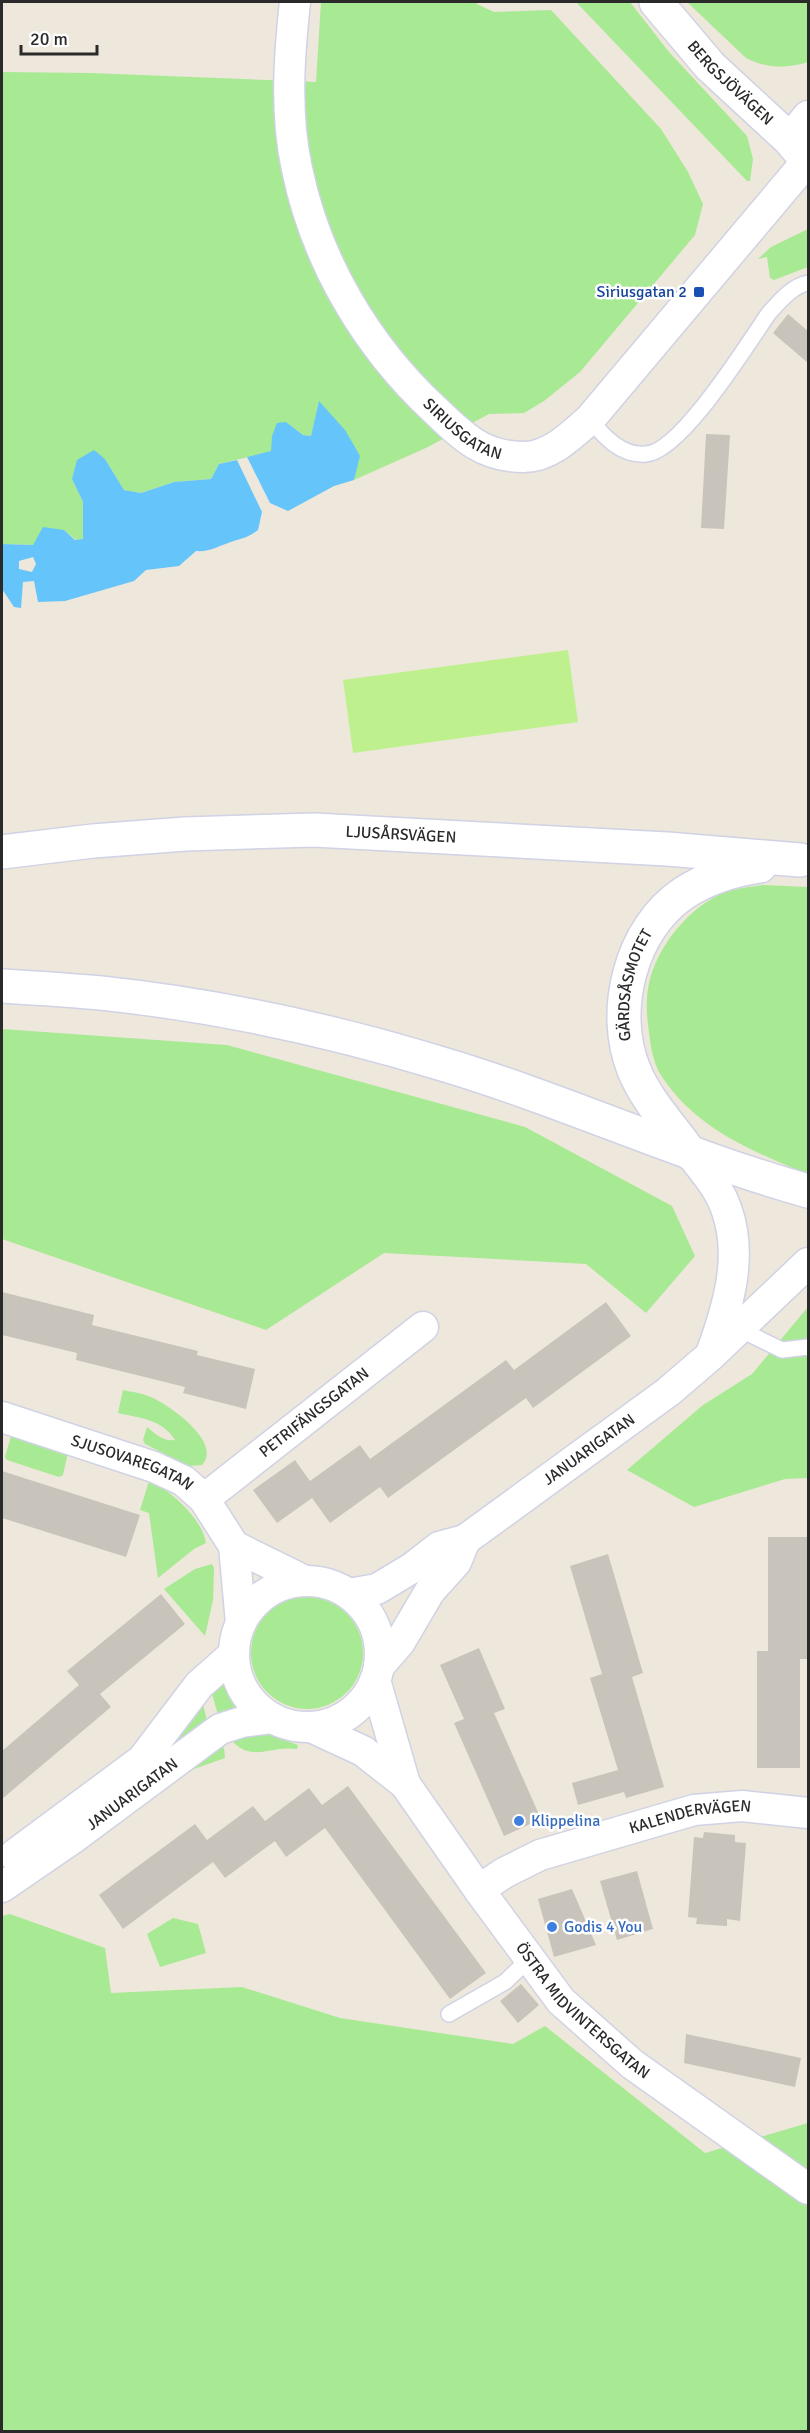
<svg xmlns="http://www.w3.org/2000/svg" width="810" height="2433" viewBox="0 0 810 2433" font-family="Signika,sans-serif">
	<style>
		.green { fill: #a8e993 }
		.pitch { fill: #bef18e }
		.water { fill: #65c4f9; fill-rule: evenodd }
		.building { fill: #c9c4bb }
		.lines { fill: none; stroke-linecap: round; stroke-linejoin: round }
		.service-casing { stroke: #d0d2e5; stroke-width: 18 }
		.minor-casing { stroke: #d0d2e5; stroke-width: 33 }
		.tertiary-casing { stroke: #d0d2e5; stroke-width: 36 }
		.secondary-casing { stroke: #d0d2e5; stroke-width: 36 }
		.service { stroke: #fff; stroke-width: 15 }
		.minor { stroke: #fff; stroke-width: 30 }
		.tertiary { stroke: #fff; stroke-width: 33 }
		.secondary { stroke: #fff; stroke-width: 33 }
		.transit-dot { fill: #1a4fb4; stroke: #fff; stroke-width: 2 }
		.shop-dot { fill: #3f7fe0; stroke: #fff; stroke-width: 2 }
		.labels { text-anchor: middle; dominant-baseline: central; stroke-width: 5; stroke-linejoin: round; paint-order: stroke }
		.street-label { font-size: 16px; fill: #2a2a2a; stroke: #fff }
		.transit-label { font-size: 16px; fill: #164399; stroke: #fff; text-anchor: end }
		.shop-label { font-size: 16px; fill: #366cbe; stroke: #fff; text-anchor: start }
	</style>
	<rect width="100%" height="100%" fill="#eee7db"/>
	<!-- green -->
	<path class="green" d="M321 2H476L477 4 494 12 551 10 661 129 688 172 703 204 695 235 580 372 544 401 524 413 489 414 428 447 354 480 359 456 319 402 311 436 303 435 286 422 272 436V451L219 464 211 479 174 482 141 493 124 490 105 459 72 479 83 502V539L76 540 64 530 34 545 2 544V72L90 73 316 82Z
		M576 2H630L669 52 747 136 753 159 750 181H747Z
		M687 2H808V62C787 69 765 68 746 58Z
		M808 229V267L774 280 770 278 767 257 758 259 771 247Z
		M762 885 808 887V1174C752 1151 698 1130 662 1077 652 1062 650 1042 648 1024 646 1009 646 994 650 979 660 943 691 905 726 892 737 888 751 887 762 885Z
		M2 1029 227 1045 525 1127 672 1206 695 1256 646 1313 586 1264 384 1253 266 1330 2 1239Z
		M808 1307V1478L785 1479 694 1507 627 1470 703 1405 752 1374Z
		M123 1390C132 1392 142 1393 151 1397 169 1405 223 1442 202 1465L189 1466 145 1444 143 1440 147 1427C156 1434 163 1442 175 1440 162 1419 140 1418 118 1413Z
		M11 1436 68 1452 63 1475 59 1477 7 1460 5 1457Z
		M149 1481C170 1489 203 1520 206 1543L194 1549 158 1578 149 1513 140 1510Z
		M212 1564 214 1568 213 1600 205 1636 164 1589 195 1569Z
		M251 1653a56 56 0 1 1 112 0a56 56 0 1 1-112 0Z
		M220 1679 237 1706 219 1718 212 1694Z
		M202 1700 208 1725 172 1747Z
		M256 1730 298 1745 297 1749C268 1745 253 1764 230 1739Z
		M217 1742 224 1748 225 1758 180 1774Z
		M10 1914 105 1948 111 1993 242 1987 340 2018 513 2044 545 2026 705 2153 808 2123V2431L2 2432V1916Z
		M173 1918 198 1924 206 1953 160 1967 147 1934Z"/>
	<!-- pitch -->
	<path class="pitch" d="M568 650 578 722 353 753 343 680Z"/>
	<!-- water -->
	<path class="water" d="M319 401 345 430 360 456 354 480 334 486 288 511 270 503 247 457 271 451 272 436 277 423 286 422 303 435 311 436Z
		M94 450 105 459 124 490 141 493 174 482 211 479 219 464 237 460 262 512 258 530C246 539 241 538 228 543 216 547 210 552 196 551L179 566 146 570 134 581 65 601 38 602 34 581 23 582 21 608 14 607 2 589V544L33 545 43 527 64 530 75 540 83 539V502L72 479 77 460ZM33 557 36 564 32 572 19 569V561Z"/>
	<!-- building -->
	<path class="building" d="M788 314 808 331V363L773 333Z
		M706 434 730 435 724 529 701 528Z
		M2 1292 94 1315 92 1325 198 1351 197 1355 255 1369 246 1409 183 1393 185 1387 76 1360 77 1353 2 1335Z
		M606 1302 631 1336 533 1408 526 1398 388 1498 380 1487 330 1523 312 1498 277 1523 253 1490 295 1460 310 1481 360 1445 370 1459 506 1360 514 1370Z
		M2 1471 140 1515 126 1557 2 1518Z
		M768 1537H808V1659H800V1768H757V1651H768Z
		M608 1554 643 1673 632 1677 664 1787 626 1798 624 1792 578 1805 572 1783 618 1770 590 1678 602 1674 570 1566Z
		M161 1594 185 1624 100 1694 111 1707 2 1799V1751L79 1685 67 1671Z
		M479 1648 505 1709 494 1713 541 1819 504 1836 454 1723 464 1719 440 1665Z
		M348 1786 486 1973 450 1999 325 1828 286 1857 275 1841 225 1878 213 1862 123 1929 99 1895 195 1824 207 1840 253 1806 265 1821 309 1788 322 1805Z
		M704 1832 735 1835V1842L746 1843 740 1921 727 1919V1926L696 1924 697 1918 688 1917 694 1837 703 1838Z
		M637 1871 653 1929 617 1940 600 1881Z
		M572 1889 596 1945 554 1957 538 1899Z
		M521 1984 539 2005 518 2023 500 2001Z
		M686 2034 801 2058 795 2087 684 2063Z"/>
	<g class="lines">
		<defs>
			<path id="service" d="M590 419C604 437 621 456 646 454 681 452 748 343 769 313 780 301 792 286 808 283
				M739 1329 782 1350 808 1347
				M449 2014 505 1982 529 1959"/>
			<g id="minor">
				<path id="s1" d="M295 2C289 57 285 114 297 169 316 261 366 346 435 410 463 437 483 457 524 457 550 457 572 435 590 419L808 160"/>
				<path d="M789 139 808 116"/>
				<path d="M690 1153C704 1171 720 1189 727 1211 743 1257 728 1307 712 1351"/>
				<path id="s2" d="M2 1417 154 1467 184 1481 204 1499 234 1546 305 1581"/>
				<path id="s3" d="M204 1499 423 1327"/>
				<path d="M234 1546 241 1623"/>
				<circle cx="307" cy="1654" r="73"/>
				<path id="s4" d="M349 1594 377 1589 412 1568 439 1547 465 1540 668 1392 710 1356 808 1263"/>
				<path d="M379 1666 400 1642 430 1591 456 1562 465 1540"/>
				<path d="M375 1680 405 1784"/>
				<path id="s5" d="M311 1727 363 1751 405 1784 479 1890 561 2001 632 2064 808 2189"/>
				<path d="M14 1855 142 1760 199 1685 234 1654"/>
				<path id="s6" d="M2 1887 72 1839 220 1729 242 1722 272 1718"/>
				<path id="s7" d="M479 1890 504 1873 540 1855 694 1810 742 1806 808 1813"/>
			</g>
			<g id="tertiary">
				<path id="s8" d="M656 2 710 66 789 139 808 161"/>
			</g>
			<g id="secondary">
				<path id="s9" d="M2 852 93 841 185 834 314 830 667 849 800 860"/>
				<path d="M2 986C35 988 68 990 101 993 214 1005 331 1030 439 1063 564 1100 683 1156 808 1191"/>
				<path id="s10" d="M690 1153C671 1126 646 1100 634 1070 610 1012 630 929 684 893 707 878 733 870 760 866"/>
			</g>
		</defs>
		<!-- service casing -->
		<use href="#service" class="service-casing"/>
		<!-- minor casing -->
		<use href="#minor" class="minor-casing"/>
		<!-- tertiary casing -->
		<use href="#tertiary" class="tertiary-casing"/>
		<!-- secondary casing -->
		<use href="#secondary" class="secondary-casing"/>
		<!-- service -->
		<use href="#service" class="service"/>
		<!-- minor -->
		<use href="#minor" class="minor"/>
		<!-- tertiary -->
		<use href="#tertiary" class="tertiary"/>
		<!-- secondary -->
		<use href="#secondary" class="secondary"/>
	</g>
	<!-- markers -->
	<rect class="transit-dot" x="693" y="286" width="12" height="12" rx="3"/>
	<g class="shop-dot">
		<circle cx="519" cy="1821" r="6"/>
		<circle cx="552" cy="1927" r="6"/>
	</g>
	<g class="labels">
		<!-- street labels -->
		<g class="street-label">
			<text stroke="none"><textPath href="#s8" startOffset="110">BERGSJÖVÄGEN</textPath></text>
			<text stroke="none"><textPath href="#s1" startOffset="484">SIRIUSGATAN</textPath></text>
			<text stroke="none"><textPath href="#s9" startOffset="400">LJUSÅRSVÄGEN</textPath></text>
			<text stroke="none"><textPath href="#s10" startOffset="188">GÄRDSÅSMOTET</textPath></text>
			<text stroke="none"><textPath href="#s3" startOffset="140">PETRIFÄNGSGATAN</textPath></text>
			<text stroke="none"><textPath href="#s4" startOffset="284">JANUARIGATAN</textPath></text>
			<text stroke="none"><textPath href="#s2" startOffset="138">SJUSOVAREGATAN</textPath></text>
			<text stroke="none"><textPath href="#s6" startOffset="160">JANUARIGATAN</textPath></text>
			<text stroke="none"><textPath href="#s7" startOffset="226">KALENDERVÄGEN</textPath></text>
			<text stroke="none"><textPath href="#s5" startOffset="400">ÖSTRA MIDVINTERSGATAN</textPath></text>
		</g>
		<!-- transit labels -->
		<g class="transit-label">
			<text x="687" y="292">Siriusgatan 2</text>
		</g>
		<!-- shop labels -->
		<g class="shop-label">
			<text x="531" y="1821">Klippelina</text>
			<text x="564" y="1927">Godis 4 You</text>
		</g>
	</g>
	<!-- border -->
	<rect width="810" height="2433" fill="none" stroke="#2a2a2a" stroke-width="6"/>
	<!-- scale -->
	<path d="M21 45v9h76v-9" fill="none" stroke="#2a2a2a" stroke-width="3"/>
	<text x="30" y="45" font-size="18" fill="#2a2a2a" stroke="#ffffff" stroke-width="4.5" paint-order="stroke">20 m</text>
</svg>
